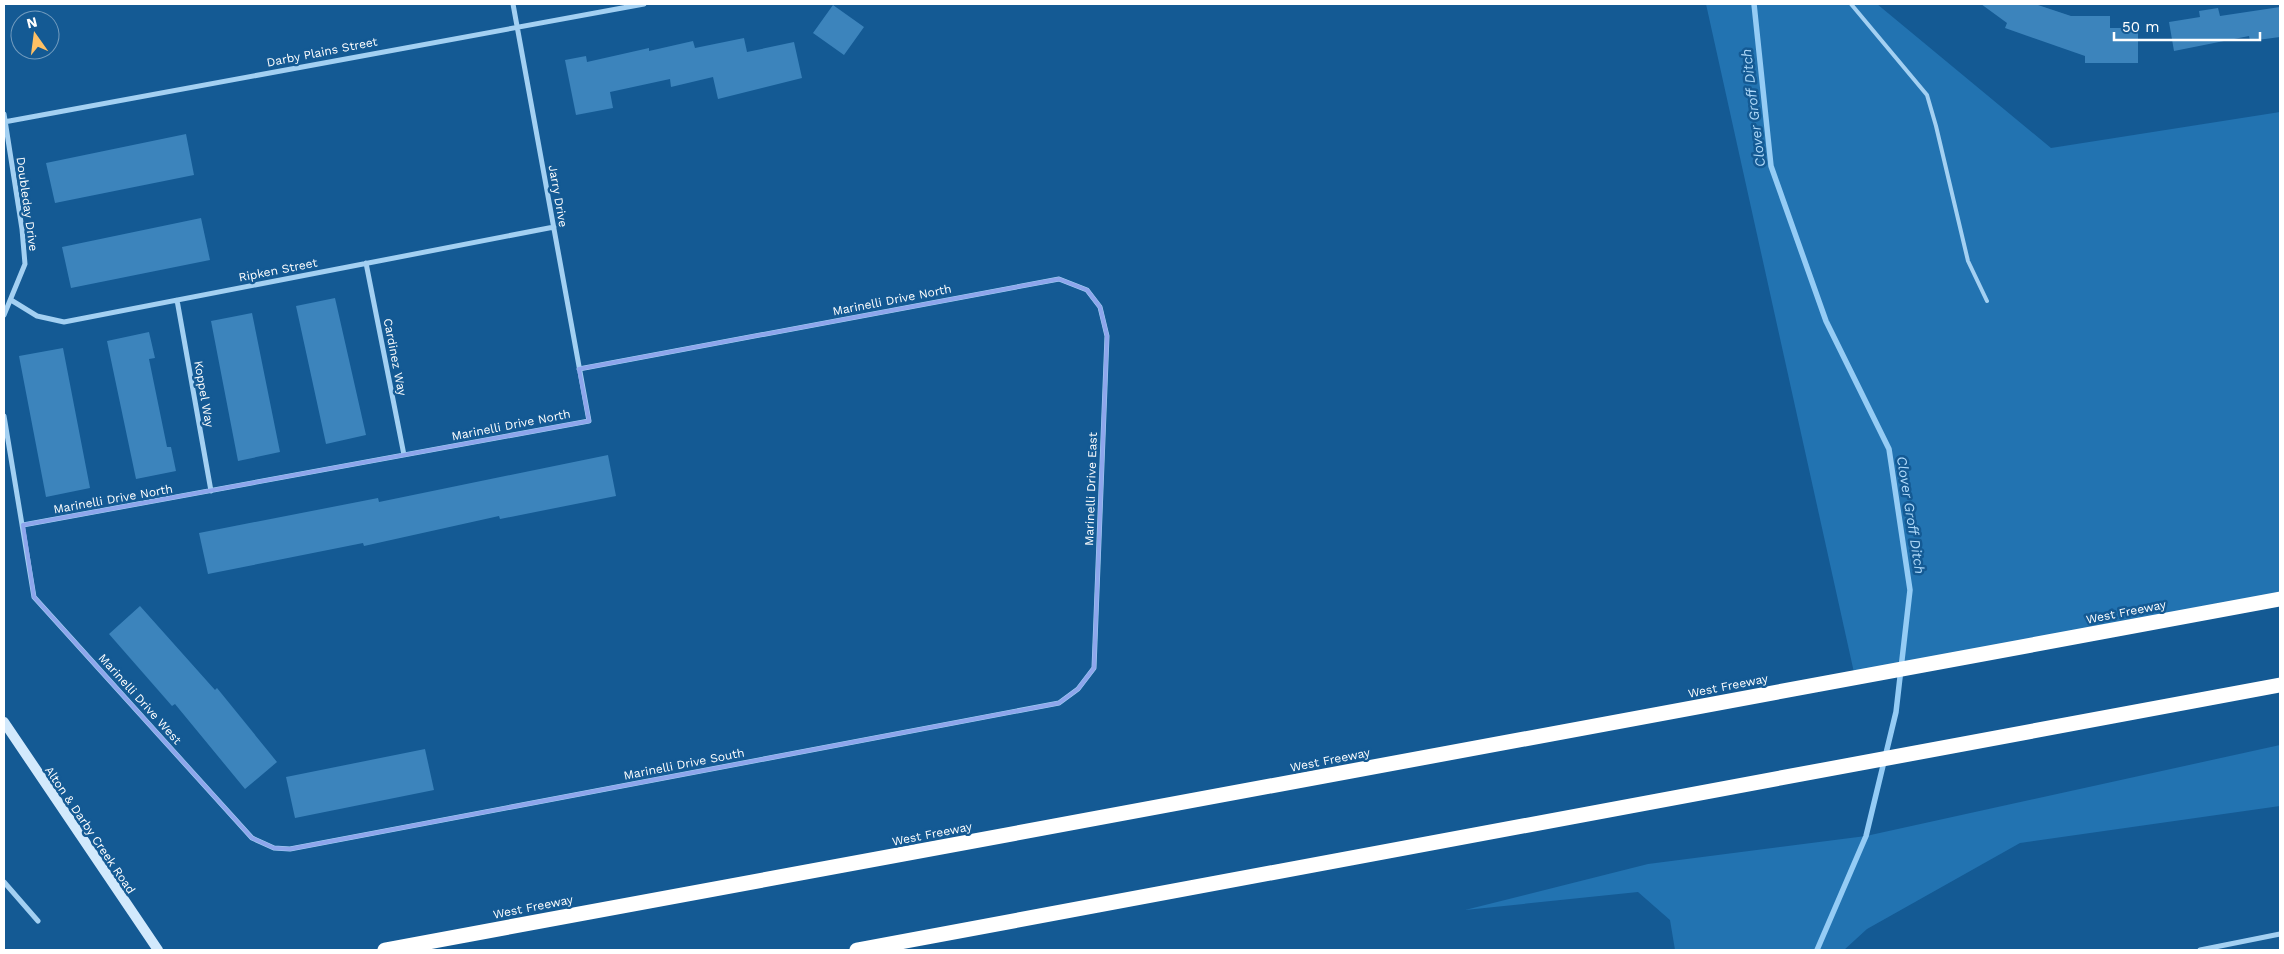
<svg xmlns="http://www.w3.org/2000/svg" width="2284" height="954" viewBox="0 0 2284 954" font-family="'Work Sans',sans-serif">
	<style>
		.green { fill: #2273b1 }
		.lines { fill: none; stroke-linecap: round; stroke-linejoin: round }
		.stream { stroke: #95ccf5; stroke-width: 5.5 }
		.building { fill: #3c84bc }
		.lane { stroke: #a3d0f2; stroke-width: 4 }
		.street { stroke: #a3d0f2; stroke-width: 5 }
		.secondary { stroke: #d2e9fc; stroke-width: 10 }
		.highway { stroke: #fff; stroke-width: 15 }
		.marked { fill: none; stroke: #8ea6ec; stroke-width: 4; stroke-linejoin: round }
		.labels { text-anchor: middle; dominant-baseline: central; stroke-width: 5; stroke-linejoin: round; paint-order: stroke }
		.street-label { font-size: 12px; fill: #fff; stroke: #145a94 }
		.water-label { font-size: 14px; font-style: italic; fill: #afd9f9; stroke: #145a94 }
	</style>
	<rect width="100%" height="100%" fill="#145a94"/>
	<!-- green -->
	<path class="green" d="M1706 4H1877L2051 148 2280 112V599L1855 677Z
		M2280 745V806L2020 843 1867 929 1844 950H1675L1670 920 1638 892 1465 910 1648 864 1866 836Z"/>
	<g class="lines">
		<!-- stream -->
		<path class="stream" d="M1754 4 1771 166 1826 321 1889 449 1910 590 1896 712 1866 836 1817 950"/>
	</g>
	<!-- building -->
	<path class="building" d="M1981 4H2035L2071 16H2110V28H2138V63H2085V56L2005 28 2007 23Z
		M833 5 864 27 844 55 813 33Z
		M2280 7V37L2250 41 2249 36 2174 51 2169 22 2200 17 2199 11 2218 8 2220 16Z
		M744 38 747 52 794 42 802 78 718 99 713 77 671 87 670 79 610 92 613 108 576 115 565 60 586 56 587 62 649 48V51L693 41 695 48Z
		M186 134 194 175 55 203 46 163Z
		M201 218 210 260 71 288 62 247Z
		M335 298 366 435 326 444 296 306Z
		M252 313 280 452 238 461 211 321Z
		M149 332 155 358 149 359 167 447H171L176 471 136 479 107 341Z
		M63 348 90 488 46 497 19 356Z
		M608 455 616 496 500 519 499 516 364 546 363 543 208 574 199 533 378 498 379 502Z
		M140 606 215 690 217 688 277 762 245 789 175 704 172 706 109 634Z
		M425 749 434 790 295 818 286 777Z"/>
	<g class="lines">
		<!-- lane -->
		<path class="lane" d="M1851 4 1927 95 1936 126 1968 261 1987 301"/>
		<!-- street -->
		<path class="street" d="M4 114 22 229 25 264 4 315
			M4 122 644 4
			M366 263 404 455
			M11 300 37 316 64 322 554 227
			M177 300 211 491
			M4 416 34 597 252 838 274 848 290 849 1059 703 1078 689 1094 668 1107 336 1100 307 1087 290 1059 279 579 369
			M23 525 589 421 513 4
			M4 882 38 921
			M2200 950 2280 934"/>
		<!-- secondary -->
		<path class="secondary" d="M4 722 158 950"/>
		<!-- highway -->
		<path class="highway" d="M385 950 2280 599
			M857 950 2280 685"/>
	</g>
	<!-- marked area -->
	<path class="marked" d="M1059 279 1087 290 1100 307 1107 336 1094 668 1078 689 1059 703 290 849 274 848 252 838 34 597 23 525 589 421 579 369Z"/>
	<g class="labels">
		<!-- street labels -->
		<g class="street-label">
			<text transform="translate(322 52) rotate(-11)">Darby Plains Street</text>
			<text transform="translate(558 196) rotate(80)">Jarry Drive</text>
			<text transform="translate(27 204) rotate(82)">Doubleday Drive</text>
			<text transform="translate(278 270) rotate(-11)">Ripken Street</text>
			<text transform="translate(892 300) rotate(-11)">Marinelli Drive North</text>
			<text transform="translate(395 357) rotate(79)">Cardinez Way</text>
			<text transform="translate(204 394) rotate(80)">Koppel Way</text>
			<text transform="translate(511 425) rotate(-11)">Marinelli Drive North</text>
			<text transform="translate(1091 489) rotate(-88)">Marinelli Drive East</text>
			<text transform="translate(113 499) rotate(-10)">Marinelli Drive North</text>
			<text transform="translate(2126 612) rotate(-11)">West Freeway</text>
			<text transform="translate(1728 686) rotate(-11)">West Freeway</text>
			<text transform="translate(140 699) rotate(48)">Marinelli Drive West</text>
			<text transform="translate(1330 760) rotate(-11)">West Freeway</text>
			<text transform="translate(684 764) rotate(-11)">Marinelli Drive South</text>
			<text transform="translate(90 830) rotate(56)">Alton &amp; Darby Creek Road</text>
			<text transform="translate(932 834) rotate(-11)">West Freeway</text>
			<text transform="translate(533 907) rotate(-11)">West Freeway</text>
		</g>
		<!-- water labels -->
		<g class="water-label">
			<text transform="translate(1753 108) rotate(-97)">Clover Groff Ditch</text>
			<text transform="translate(1911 515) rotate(81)">Clover Groff Ditch</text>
		</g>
	</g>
	<!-- border -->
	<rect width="2284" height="954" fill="none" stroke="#ffffff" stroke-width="10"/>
	<!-- north arrow -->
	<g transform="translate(35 35) rotate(346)"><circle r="24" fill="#145a94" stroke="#729cbf"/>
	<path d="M0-4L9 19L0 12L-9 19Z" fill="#ffc064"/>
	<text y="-8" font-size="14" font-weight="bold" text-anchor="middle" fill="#ffffff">N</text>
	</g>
	<!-- scale -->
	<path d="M2114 32v8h146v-8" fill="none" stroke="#ffffff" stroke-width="2.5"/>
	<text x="2122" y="32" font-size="15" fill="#ffffff" stroke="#145a94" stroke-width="4" paint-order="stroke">50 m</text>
</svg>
